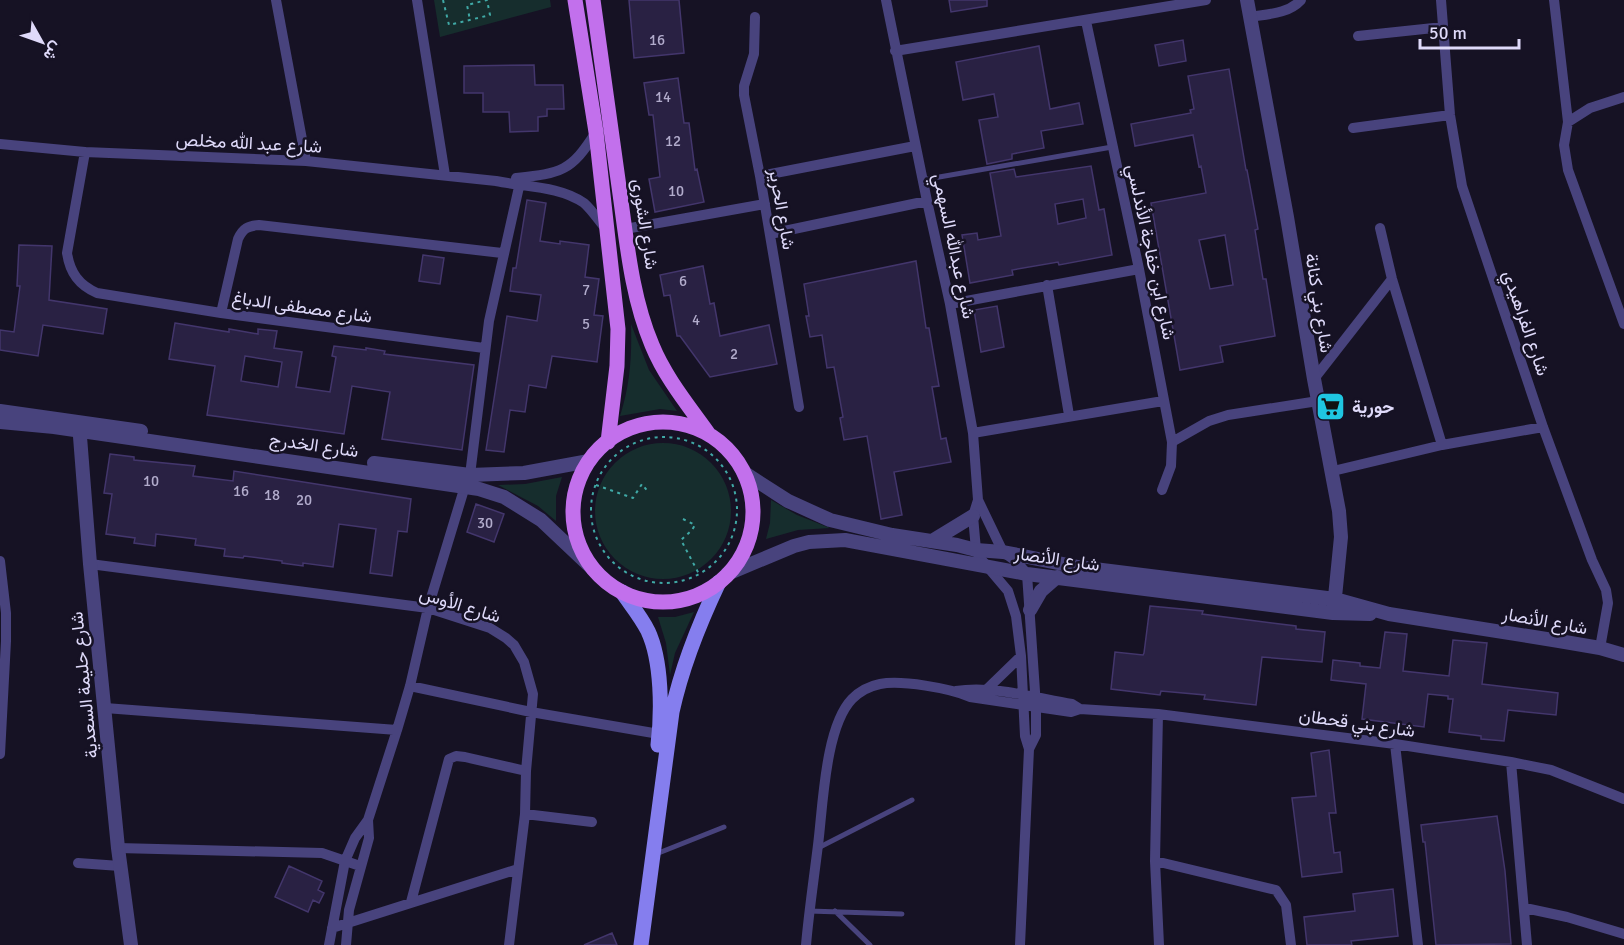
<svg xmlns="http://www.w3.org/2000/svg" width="1624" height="945" viewBox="0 0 1624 945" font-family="Signika,Vazirmatn,sans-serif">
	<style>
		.green { fill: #162d2d }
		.building { fill: #292143; stroke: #43366c; stroke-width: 1.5; fill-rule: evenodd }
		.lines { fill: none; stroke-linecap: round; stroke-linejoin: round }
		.path { stroke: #40a9a6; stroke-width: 2; stroke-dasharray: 3 4.5; stroke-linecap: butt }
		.service { stroke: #48437d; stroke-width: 5 }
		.minor { stroke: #48437d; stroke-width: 10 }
		.tertiary { stroke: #48437d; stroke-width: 14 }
		.secondary { stroke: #857eee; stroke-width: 15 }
		.primary { stroke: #c270ec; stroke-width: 15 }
		.labels { text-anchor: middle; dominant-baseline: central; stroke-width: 5; stroke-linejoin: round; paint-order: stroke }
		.number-label { font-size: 15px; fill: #b2accc }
		.street-label { font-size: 18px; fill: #dfdafa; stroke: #161224 }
		.poi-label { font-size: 18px; font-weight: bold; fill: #dfdafa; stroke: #161224; text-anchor: start }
	</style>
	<rect width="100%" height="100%" fill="#161224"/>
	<!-- green -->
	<path class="green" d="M434 0H550L551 7 440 37Z
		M631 324 649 370 677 411 660 409 620 416C630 385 632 357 631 324Z
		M595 511a68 68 0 1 1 136 0a68 68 0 1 1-136 0Z
		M562 477 556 496V521L538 506 498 485 525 484Z
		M771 500 797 515 830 528 798 530 766 539 770 523Z
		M694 612 675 653 670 675 666 643 658 617H675Z"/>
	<!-- building -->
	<path class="building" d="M629 0H679L684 53 634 58Z
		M949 0H987V6L951 12Z
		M1183 40 1186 61 1159 66 1155 45Z
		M1039 46 1050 109 1079 103 1083 124 1041 131 1044 148 1012 154V159L987 164 979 120 998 117 994 94 963 100 956 62Z
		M534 65 535 85H563L564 109H547V116L538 117V131L510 132 509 112H483V93H464V66Z
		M1229 69 1246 170H1247L1258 229 1255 230 1263 279H1266L1275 336 1220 346 1223 362 1180 370 1151 203 1206 193 1201 166 1199 167 1193 135 1135 146 1131 124 1191 113 1190 110 1194 109 1188 76ZM1225 235 1233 285 1210 289 1199 240Z
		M678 78 684 123H689L695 170 697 169 704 202 655 212 649 179 660 177 653 115H649L644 83Z
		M1091 166 1099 210 1104 209 1112 255 1059 265 1058 262 1012 270 1013 275 970 283 962 235 977 233 978 240 1001 236 990 173 1014 169 1016 177ZM1083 199 1086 218 1058 224 1055 204Z
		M527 200 546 203 540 241 560 244V241L589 245 585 277 599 279 594 315 603 316 597 362 552 356 546 388 529 385 525 412 510 410 504 452 486 450 507 316 537 321 541 295 510 291 513 268H516Z
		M19 245 52 246 49 300 107 309 103 334 43 325 38 356 0 350V330L14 332 20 286H17Z
		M423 255 444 258 440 284 419 281Z
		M916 261 926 328H929L939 386 932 387 941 439 946 438 951 462 894 472 902 515 881 519 867 436 844 440 840 418 843 417 834 367 827 368 822 335 810 337 806 316H809L804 284Z
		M703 266 710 304 714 303 720 336 769 325 777 364 710 377 680 336H677L670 295 664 296 660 275Z
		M997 306 1004 347 981 352 974 310Z
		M175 323 229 332V329L258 334V329L277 331 274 348 302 352 296 387 330 392 336 357 332 356 334 346 366 350V348L385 351 384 354 474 365 462 450 382 439 390 392 352 386 344 434 207 415 215 366 169 359ZM245 356 282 362 278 387 241 381Z
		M110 454 134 457V460L195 466 193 476 233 481 234 471 411 499 407 532 398 531 392 576 370 573 376 529 339 524 333 567 303 563V566L282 563V561L244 556 243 558 224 556 225 549 195 545 196 539 156 534 155 546 134 543 135 538 106 534 112 494 104 493Z
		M476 504 504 514 494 542 467 532Z
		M1150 606 1203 611 1202 614 1296 626V629L1325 632 1322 662 1262 657 1256 705 1204 699 1205 695 1161 691 1160 695 1111 689 1115 652 1143 655 1144 653Z
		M1385 632 1407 634 1403 671 1449 676 1453 640 1487 643 1482 684 1558 693 1556 715 1508 710 1504 741 1481 739V736L1449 732 1453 699H1448V696L1428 694 1424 727 1362 719 1366 684 1331 680 1333 660 1360 663V666L1380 668Z
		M1329 750 1336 813H1329L1334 853 1340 852 1342 872 1302 877 1292 798 1316 796 1311 753Z
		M1497 816 1505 871 1511 944 1436 945 1425 842H1423L1421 825Z
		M289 866 322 881 318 890 324 893 319 903 313 900 308 912 275 897Z
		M1393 889 1398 936 1351 941 1352 945H1307L1304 917 1355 911 1353 894Z
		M612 933 617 945H584Z"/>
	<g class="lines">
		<!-- path -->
		<path class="path" d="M443 0 449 25 490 15 487 0 467 5 470 20
			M591 510a73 73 0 1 1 146 0a73 73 0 1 1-146 0Z
			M596 485 633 498 642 484 649 493
			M683 519 695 525 692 530 681 540 699 574"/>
		<!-- service -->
		<path class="service" d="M922 180 1112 147
			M818 848 912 800
			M656 854 724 827
			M809 911 902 914
			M835 911 870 945"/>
		<!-- minor -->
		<path class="minor" d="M276 0 306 161
			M417 0 445 175
			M886 0 927 201 950 304 973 433 978 500 973 516 976 550 980 558 1008 591 1016 616 1021 656 1025 736 1029 749 1020 945
			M1441 0 1450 115 1462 186 1543 427 1592 560 1606 590 1608 603 1600 648
			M1554 0 1568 122
			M755 17 754 54 744 86V95L760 176 799 407
			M1250 17C1268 14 1288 14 1301 0
			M1086 21 1139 269 1172 442 1171 466 1162 490
			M1358 36 1443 27
			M895 51 1206 0
			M1624 97 1590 108 1568 122 1564 145 1568 170 1624 324
			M1353 128 1450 115
			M0 144 85 152 306 161 496 181C525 187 560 186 584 203 592 210 599 221 606 229
			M85 152 67 253C70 273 79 285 97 293L221 313 484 348
			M760 176 915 146
			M516 178C561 173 571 172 596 132
			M1380 228 1392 279 1442 445
			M625 229 765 204
			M770 234 927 201
			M1047 285 1069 415
			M950 304 1139 269
			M221 313 238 239C243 228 248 226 259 225L502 253
			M1314 379 1392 279
			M973 433 1163 401
			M1172 442 1209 421 1228 415 1318 401
			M1333 471 1442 445 1543 427
			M470 475 489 321 521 178
			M978 500 1003 552 1017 562 1027 574 1036 706V735L1029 749
			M0 561 6 613V641L0 754
			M90 564 428 608 490 628 506 638 514 645 524 662 533 694 526 771 525 814 509 945
			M410 686 531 712 659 734
			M986 690 1021 656
			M956 691C992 685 1036 698 1072 704L1080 709 1158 714 1395 744 1511 762 1551 770 1624 799
			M105 708 397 730
			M1158 714 1155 861 1159 945
			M1395 744 1418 945
			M1511 762 1527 945
			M525 814 592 822
			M118 848 322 853 360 866
			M1155 861 1276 890 1286 905 1291 945
			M78 863 120 866
			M411 902 449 759 456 756 465 757 526 771
			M1525 908 1567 917 1624 934
			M332 928 518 869
			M329 945 345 861 355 838 368 820 397 730 410 686 428 608 465 486
			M346 945 349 910 369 838 368 820
			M806 945C809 911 814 878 818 845 823 806 825 727 852 699 859 692 870 686 880 684 901 680 950 688 970 697L1071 712 1080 709"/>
		<!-- tertiary -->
		<path class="tertiary" d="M1247 0 1287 217 1314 379 1339 511 1341 537 1334 607
			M0 411 141 431
			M0 422 54 427 479 489 504 497 541 520 595 571
			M79 424 90 564 118 848 131 945
			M374 463 470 475 524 473 589 461
			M743 472 788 501 830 520 892 535 957 545 976 550 1003 552 1078 567 1335 599 1389 614 1559 641 1600 648 1624 655
			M932 541 973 516
			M727 574 794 546 809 542 845 540 1027 574 1333 613 1370 614
			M1030 610 1041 591 1057 577"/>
		<!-- secondary -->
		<path class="secondary" d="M622 592C631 605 641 617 648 631 662 661 662 712 658 745
			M641 945 672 712C682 666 699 624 719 582"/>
		<!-- primary -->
		<path class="primary" d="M575 0 596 132 618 329 617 366 608 442
			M593 0C602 65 611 129 620 194 627 244 632 298 652 345 665 377 688 405 708 433
			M573 512a90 90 0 1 1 180 0a90 90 0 1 1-180 0Z"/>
	</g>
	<!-- icons -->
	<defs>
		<symbol id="supermarket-square" viewBox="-11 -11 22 22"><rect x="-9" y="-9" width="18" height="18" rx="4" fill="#1fc6e1" stroke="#161224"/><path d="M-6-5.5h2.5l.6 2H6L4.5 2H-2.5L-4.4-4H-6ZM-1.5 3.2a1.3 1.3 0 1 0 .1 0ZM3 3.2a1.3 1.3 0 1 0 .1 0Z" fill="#111"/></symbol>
	</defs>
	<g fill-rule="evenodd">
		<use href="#supermarket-square" x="1314" y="390" width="33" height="33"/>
	</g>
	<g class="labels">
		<!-- number labels -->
		<g class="number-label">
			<text x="657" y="40">16</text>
			<text x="663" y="97">14</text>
			<text x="673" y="141">12</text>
			<text x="676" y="191">10</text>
			<text x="683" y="281">6</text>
			<text x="586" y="290">7</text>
			<text x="696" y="320">4</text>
			<text x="586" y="324">5</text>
			<text x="734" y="354">2</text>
			<text x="151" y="481">10</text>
			<text x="241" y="491">16</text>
			<text x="272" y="495">18</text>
			<text x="304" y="500">20</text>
			<text x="485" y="523">30</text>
		</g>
		<!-- street labels -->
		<g class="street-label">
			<text transform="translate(249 143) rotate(3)">شارع عبد الله مخلص</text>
			<text transform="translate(782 209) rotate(80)">شارع الحرير</text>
			<text transform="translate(645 224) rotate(81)">شارع الشورى</text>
			<text transform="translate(954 246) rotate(78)">شارع عبدالله السهمي</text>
			<text transform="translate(1151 252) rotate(78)">شارع ابن خفاجة الأندلسي</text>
			<text transform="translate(1319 303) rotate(81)">شارع بني كنانة</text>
			<text transform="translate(302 307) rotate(8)">شارع مصطفى الدباغ</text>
			<text transform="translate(1526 323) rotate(71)">شارع الفراهيدي</text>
			<text transform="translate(314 445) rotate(8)">شارع الخدرج</text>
			<text transform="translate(1057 559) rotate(8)">شارع الأنصار</text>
			<text transform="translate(460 605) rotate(17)">شارع الأوس</text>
			<text transform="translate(1545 621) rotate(10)">شارع الأنصار</text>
			<text transform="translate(84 685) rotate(-96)">شارع حليمة السعدية</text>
			<text transform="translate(1357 723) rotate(8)">شارع بني قحطان</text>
		</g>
		<!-- poi labels -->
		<g class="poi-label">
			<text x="1352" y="407">حورية</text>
		</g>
	</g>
	<!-- north arrow -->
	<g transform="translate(42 42) rotate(130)" stroke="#161224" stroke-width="4.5" paint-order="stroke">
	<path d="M0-4.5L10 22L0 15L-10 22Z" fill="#dfdafa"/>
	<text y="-9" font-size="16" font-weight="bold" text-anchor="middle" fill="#dfdafa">ش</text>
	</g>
	<!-- scale -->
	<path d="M1420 39v9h99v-9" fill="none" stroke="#dfdafa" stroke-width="3"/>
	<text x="1429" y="39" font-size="18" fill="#dfdafa" stroke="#161224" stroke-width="4.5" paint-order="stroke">50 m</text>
</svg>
